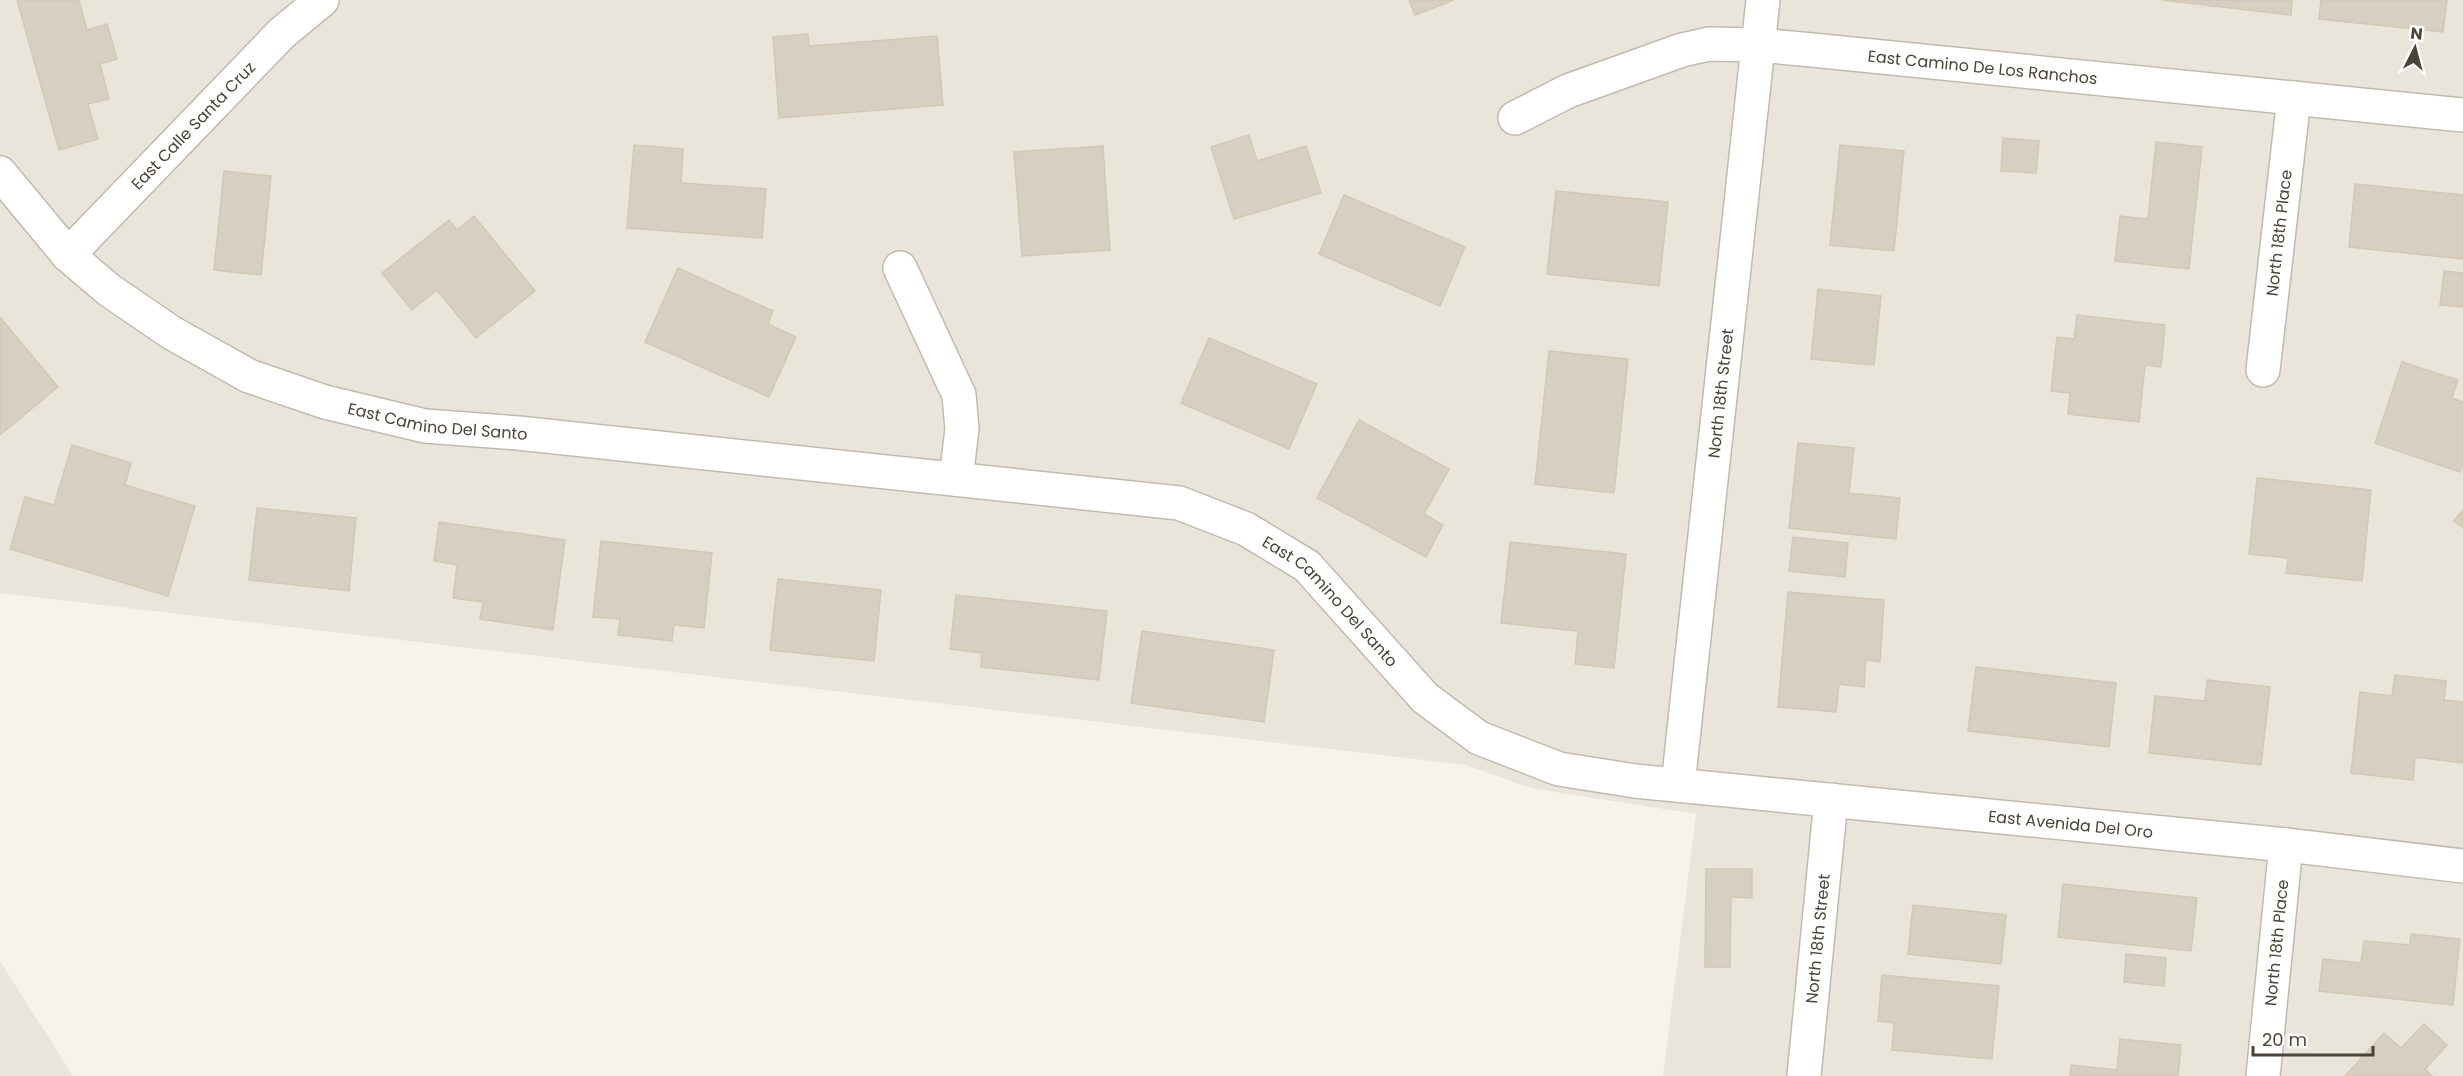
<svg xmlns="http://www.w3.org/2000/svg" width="2463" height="1076" viewBox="0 0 2463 1076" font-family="Poppins,sans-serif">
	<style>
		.residential { fill: #eae5da }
		.building { fill: #d7cfc1; stroke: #d2c8b4; stroke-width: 1.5 }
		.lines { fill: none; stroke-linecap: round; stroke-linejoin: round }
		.minor-casing { stroke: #c1bbae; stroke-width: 36 }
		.minor { stroke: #fff; stroke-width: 33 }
		.labels { text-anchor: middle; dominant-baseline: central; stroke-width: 5; stroke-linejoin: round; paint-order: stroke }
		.street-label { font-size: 16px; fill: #4a4439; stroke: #fff }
	</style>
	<rect width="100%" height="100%" fill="#f6f3eb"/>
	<!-- residential -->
	<path class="residential" d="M0 0H2463V1076H1663L1696 814 1530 788 1466 765 0 593Z
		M0 961 73 1076H0Z"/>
	<!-- building -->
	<path class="building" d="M17 0H79L87 30 107 24 117 59 100 64 109 99 88 104 98 139 59 150Z
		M1409 0H1454L1415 15Z
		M2162 0H2292L2291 15Z
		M2321 0H2447L2443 32 2319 19Z
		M808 34 809 46 937 36 943 105 779 118 773 37Z
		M1249 135 1257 161 1306 146 1321 193 1234 219 1211 147Z
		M2003 138 2039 141 2036 173 2001 171Z
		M2156 142 2202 147 2189 269 2115 261 2120 216 2148 219Z
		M634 145 683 149 681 183 766 189 762 238 627 228Z
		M1840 145 1904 151 1894 251 1830 245Z
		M1103 146 1110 250 1022 256 1014 152Z
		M224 171 271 176 261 275 214 270Z
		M2355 184 2463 195V259L2349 247Z
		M1556 191 1668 202 1659 286 1547 274Z
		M1344 195 1465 247 1440 306 1319 254Z
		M474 216 535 291 476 338 437 290 412 310 382 273 449 220 457 230Z
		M678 268 773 311 768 324 796 337 769 397 645 342Z
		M2444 271 2463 273V307L2440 305Z
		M1818 289 1881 296 1874 365 1811 359Z
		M2077 315 2165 325 2161 367 2145 365 2139 422 2068 414 2070 393 2051 391 2057 337 2074 339Z
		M0 317 58 387 0 435Z
		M1209 338 1317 384 1289 449 1181 403Z
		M1549 351 1628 359 1614 493 1535 484Z
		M2402 362 2458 380 2452 398 2463 402V462L2460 472 2375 443Z
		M1359 420 1449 469 1424 514 1443 525 1426 557 1317 498Z
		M1798 443 1854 448 1849 493 1900 498 1896 539 1789 528Z
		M72 445 131 463 125 485 195 506 168 596 10 549 25 497 54 505Z
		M2257 478 2371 490 2362 581 2286 573 2288 558 2249 554Z
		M257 508 356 518 349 591 249 580Z
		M2463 510V528L2454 521Z
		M439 522 565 540 553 630 480 619 483 602 453 598 457 565 434 561Z
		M1793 537 1848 543 1845 577 1789 571Z
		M601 541 712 553 704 628 674 625 672 641 618 635 620 619 593 617Z
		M1510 542 1626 554 1614 668 1575 664 1578 631 1501 623Z
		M778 579 881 590 874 661 770 650Z
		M1788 592 1884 600 1880 662 1866 660 1864 687 1839 684 1836 712 1778 707Z
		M956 595 1107 611 1099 680 981 667 982 653 950 649Z
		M1142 631 1274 650 1264 722 1131 703Z
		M1976 667 2116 683 2109 747 1968 731Z
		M2395 675 2446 681 2444 700 2463 702V763L2415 757 2413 780 2351 773 2360 692 2392 696Z
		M2207 680 2270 687 2261 765 2149 753 2155 696 2205 701Z
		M1706 869H1752V898L1731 897 1730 967H1705Z
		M2063 884 2197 898 2191 951 2058 937Z
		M1913 905 2006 915 2001 964 1908 954Z
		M2411 934 2460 939 2453 1005 2319 991 2323 959 2361 963 2364 941 2410 945Z
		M2126 954 2166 958 2164 986 2124 982Z
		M1882 975 1999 986 1992 1059 1892 1050 1894 1023 1878 1021Z
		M2424 1024 2447 1045 2425 1069 2432 1076H2345L2384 1033 2401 1048Z
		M2120 1039 2181 1045 2178 1076H2070L2071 1065 2117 1070Z"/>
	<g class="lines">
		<defs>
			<g id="minor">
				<path id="s1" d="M1515 118 1568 91 1682 50 1709 44 1758 45 1812 50 2463 115"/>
				<path id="s2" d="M0 173 68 255 109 290 172 333 249 376 325 402 425 426 518 433 1179 503 1246 529 1307 566 1425 698 1479 738 1559 769 1635 781 2286 845 2463 866"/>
				<path id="s3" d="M68 255 282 33 322 0"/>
				<path d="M900 268 959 395 962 429 956 479"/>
				<path id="s4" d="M2263 370 2294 98"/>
				<path id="s5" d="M1678 785 1763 0"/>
				<path id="s6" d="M1804 1076 1831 800"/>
				<path id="s7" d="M2263 1076 2286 845"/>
			</g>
		</defs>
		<!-- minor casing -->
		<use href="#minor" class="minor-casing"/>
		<!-- minor -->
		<use href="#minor" class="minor"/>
	</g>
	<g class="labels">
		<!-- street labels -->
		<g class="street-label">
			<text stroke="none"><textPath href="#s1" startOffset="483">East Camino De Los Ranchos</textPath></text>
			<text stroke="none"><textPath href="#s3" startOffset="180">East Calle Santa Cruz</textPath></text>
			<text stroke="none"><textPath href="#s4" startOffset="138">North 18th Place</textPath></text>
			<text stroke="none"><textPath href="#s5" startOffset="394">North 18th Street</textPath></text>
			<text stroke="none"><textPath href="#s2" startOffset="520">East Camino Del Santo</textPath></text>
			<text stroke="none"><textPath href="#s2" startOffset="1450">East Camino Del Santo</textPath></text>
			<text stroke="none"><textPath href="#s2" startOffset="2254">East Avenida Del Oro</textPath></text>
			<text stroke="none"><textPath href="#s6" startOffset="138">North 18th Street</textPath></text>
			<text stroke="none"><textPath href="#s7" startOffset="134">North 18th Place</textPath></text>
		</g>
	</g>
	<!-- north arrow -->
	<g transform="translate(2415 48) rotate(6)" stroke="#ffffff" stroke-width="4.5" paint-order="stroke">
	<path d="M0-4.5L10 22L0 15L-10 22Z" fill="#4a4439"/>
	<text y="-9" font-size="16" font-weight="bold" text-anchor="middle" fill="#4a4439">N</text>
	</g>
	<!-- scale -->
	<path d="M2253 1046v9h120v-9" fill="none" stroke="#4a4439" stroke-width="3"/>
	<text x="2262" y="1046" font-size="18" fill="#4a4439" stroke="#ffffff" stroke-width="4.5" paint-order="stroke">20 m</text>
</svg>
